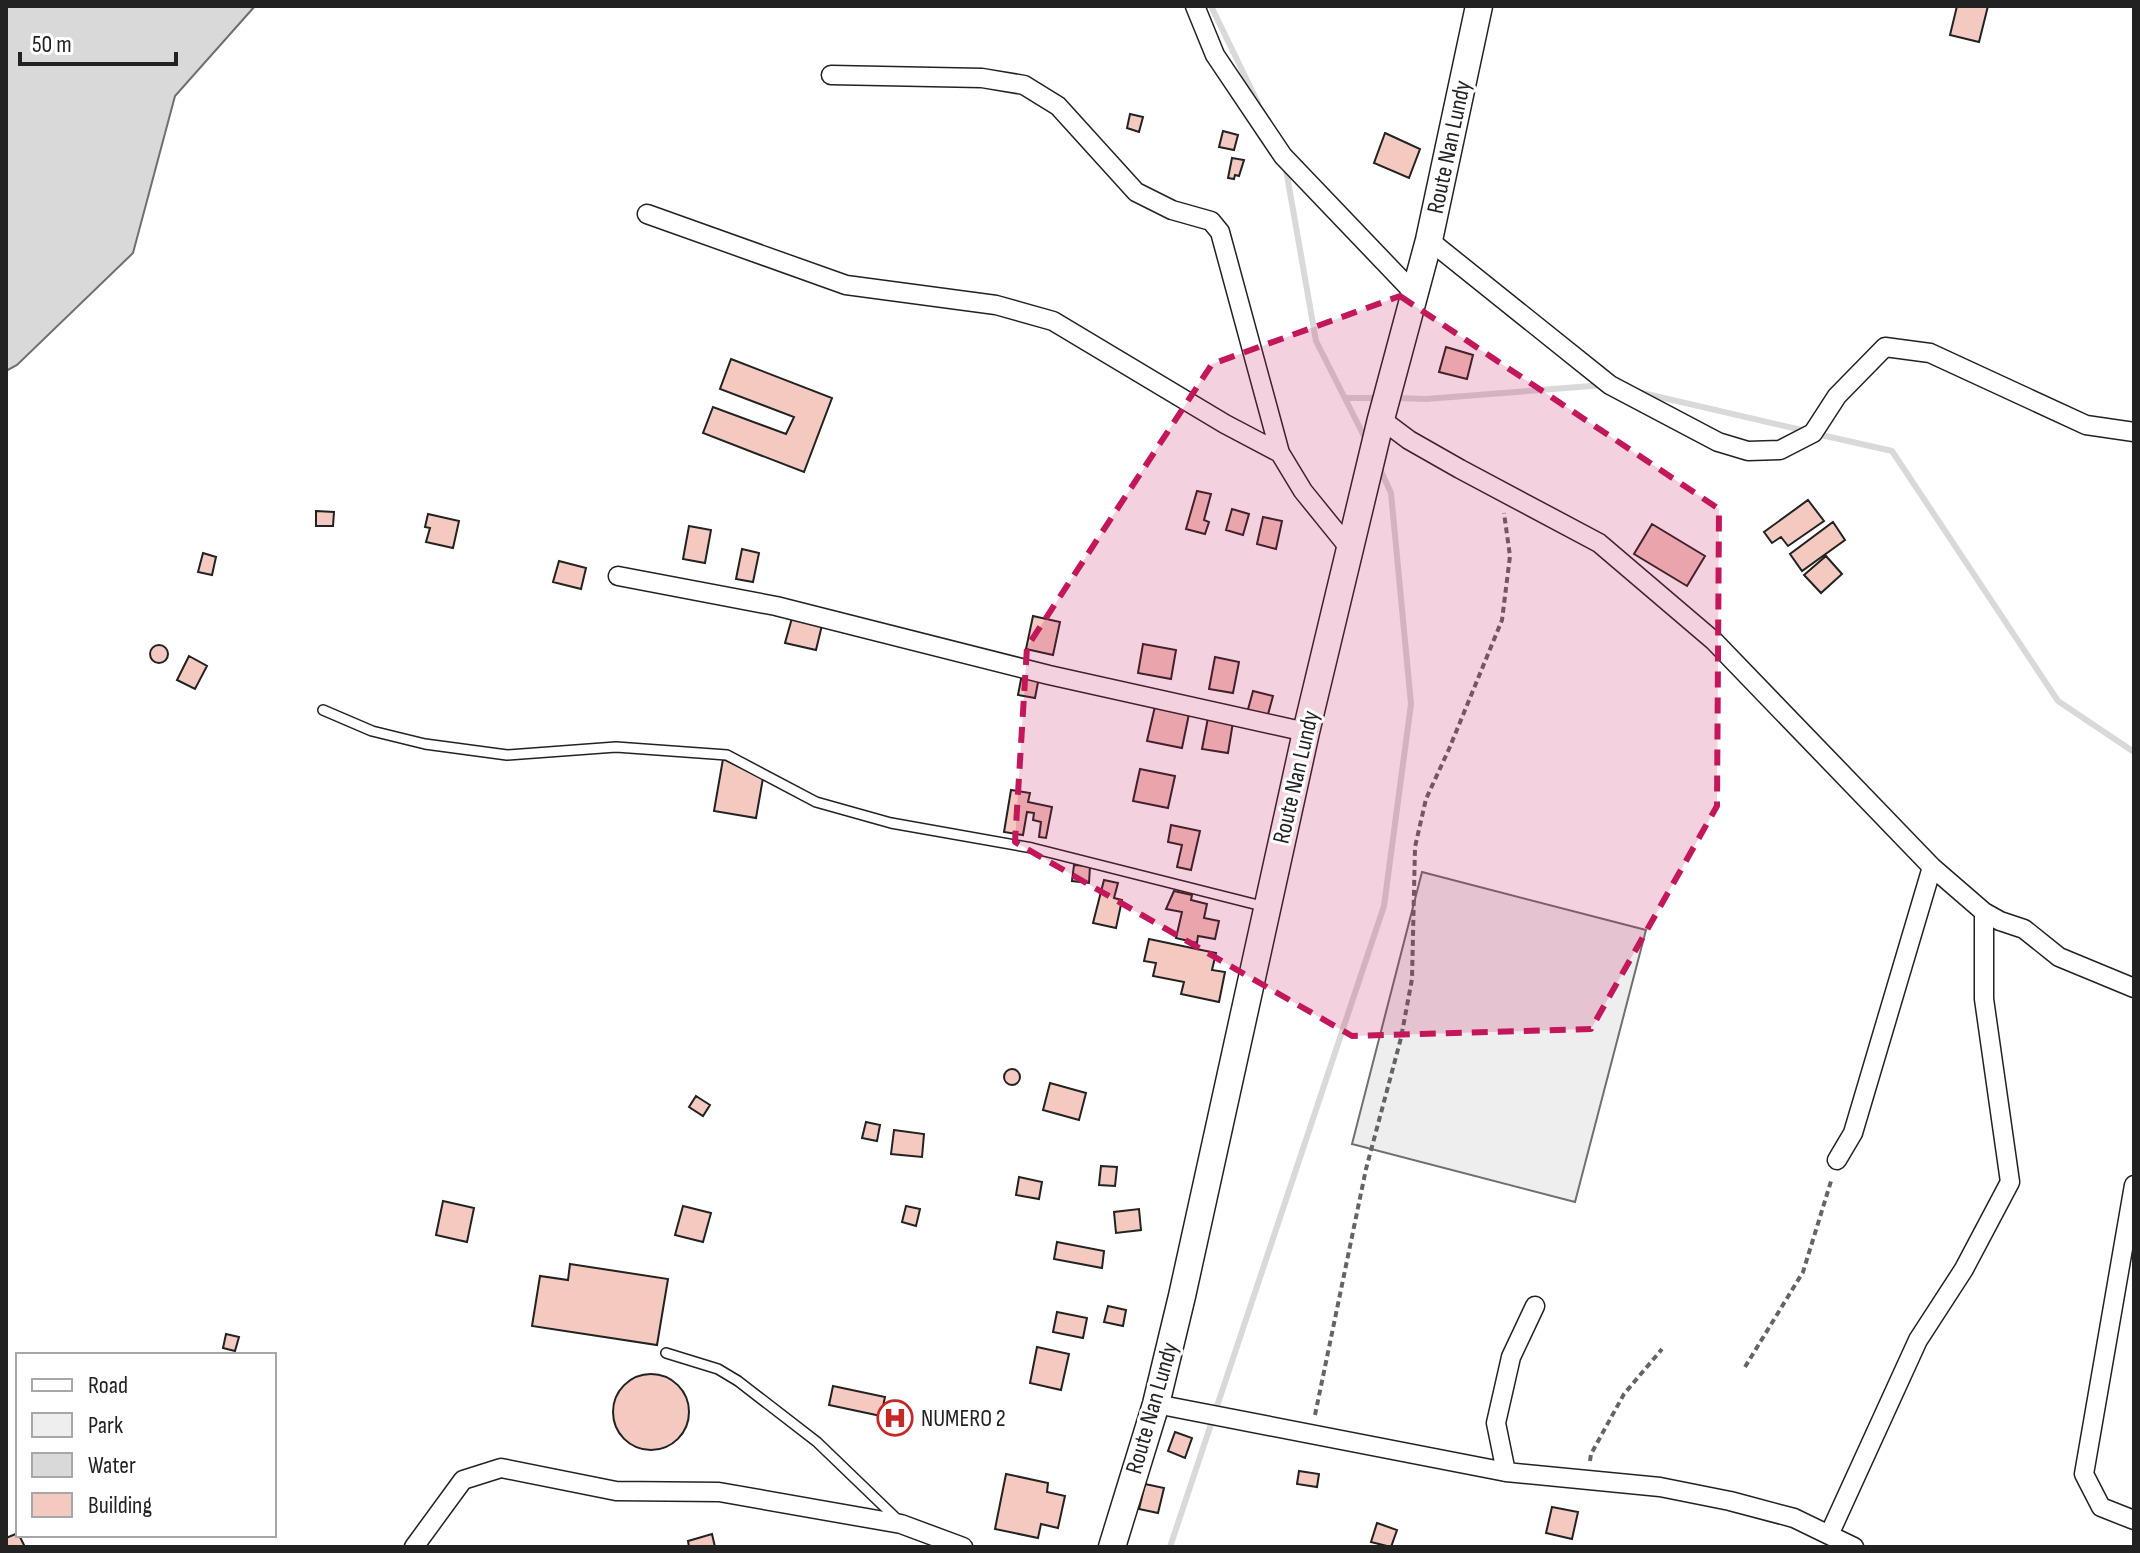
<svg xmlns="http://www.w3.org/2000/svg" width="2140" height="1553" viewBox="0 0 2140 1553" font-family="'Sofia Sans Condensed',sans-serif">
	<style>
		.green { fill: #eee; stroke: #6f6f6f; stroke-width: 2 }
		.water { fill: #d9d9d9; stroke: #6f6f6f; stroke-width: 2 }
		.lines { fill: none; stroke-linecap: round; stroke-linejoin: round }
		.stream { stroke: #d9d9d9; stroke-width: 6 }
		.building { fill: #f3c9c0; stroke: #222; stroke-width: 2 }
		.lane-casing { stroke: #222; stroke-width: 12 }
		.street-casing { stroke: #222; stroke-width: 21 }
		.secondary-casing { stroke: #222; stroke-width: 29 }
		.path { stroke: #646464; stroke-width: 4; stroke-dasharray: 6 4; stroke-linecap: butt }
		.lane { stroke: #fff; stroke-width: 9 }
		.street { stroke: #fff; stroke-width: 18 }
		.secondary { stroke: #fff; stroke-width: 26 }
		.marked { fill: #c2185b; fill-opacity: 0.2; stroke: #c2185b; stroke-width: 6; stroke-dasharray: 16 10; stroke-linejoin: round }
		.labels { text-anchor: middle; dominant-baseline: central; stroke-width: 6; stroke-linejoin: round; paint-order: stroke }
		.street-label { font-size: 24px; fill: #222; stroke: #fff }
		.poi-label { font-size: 24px; fill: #222; stroke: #fff; text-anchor: start }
	</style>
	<rect width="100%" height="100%" fill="#fff"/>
	<!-- green -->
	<path class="green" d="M1422 872 1646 930 1575 1202 1352 1144Z"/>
	<!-- water -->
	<path class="water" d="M6 6H255L175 96 133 253 17 365 6 371Z"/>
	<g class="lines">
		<!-- stream -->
		<path class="stream" d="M1211 6 1258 103
			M1285 164 1316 341 1367 442
			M1638 392 1806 431
			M1346 398H1380
			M1396 398 1426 399 1604 385
			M1817 434 1892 451 2058 701 2134 752
			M1170 1547 1384 906 1411 704 1391 493 1379 467"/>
	</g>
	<!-- building -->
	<path class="building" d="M1957 6H1988L1979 42 1950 35Z
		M1130 114 1143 117 1139 132 1127 128Z
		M1223 131 1238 135 1234 150 1219 147Z
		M1385 133 1420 149 1409 178 1374 163Z
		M1232 158 1244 160 1239 176 1235 175 1234 179 1228 178Z
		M1446 347 1473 355 1467 379 1439 372Z
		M731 359 832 398 804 472 703 433 713 407 786 434 794 417 720 389Z
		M1197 491 1211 494 1204 520 1209 522 1205 534 1186 529Z
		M1808 500 1824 521 1788 546 1781 537 1772 543 1764 532Z
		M1232 509 1249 514 1243 535 1226 530Z
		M316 511 334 512 333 526H316Z
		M428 514 459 521 453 548 426 542 430 528 425 527Z
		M1263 517 1282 521 1276 549 1257 544Z
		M1833 522 1845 540 1802 571 1790 554Z
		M1652 524 1705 556 1687 586 1634 554Z
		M689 526 711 530 705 563 683 559Z
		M742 549 759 553 753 582 736 579Z
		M203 553 216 557 212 575 198 572Z
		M1826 556 1842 574 1821 593 1804 575Z
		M559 561 586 568 581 589 553 582Z
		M1033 616 1060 622 1053 655 1026 649Z
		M792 618 822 625 816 650 785 643Z
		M1143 644 1176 650 1171 679 1138 673Z
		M150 654a9 9 0 1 1 18 0a9 9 0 1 1-18 0Z
		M189 656 207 666 195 689 177 680Z
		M1215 657 1239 662 1233 693 1209 689Z
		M1022 674 1039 677 1035 698 1018 695Z
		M1253 691 1273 696 1267 718 1247 713Z
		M1156 702 1190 709 1182 748 1147 741Z
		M1208 718 1233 722 1228 753 1202 749Z
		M723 759 763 778 756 818 714 811Z
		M1140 769 1175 776 1168 808 1133 801Z
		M1011 790 1030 793 1028 802 1052 807 1046 838 1039 837 1041 822 1033 820 1034 813 1027 812 1023 835 1004 832Z
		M1171 825 1200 831 1191 870 1177 867 1182 845 1168 842Z
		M1074 865 1090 866 1089 883 1072 881Z
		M1104 880 1118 883 1114 898 1122 900 1116 928 1093 923Z
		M1174 891 1192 895 1191 900 1207 904 1204 918 1219 921 1215 939 1198 936 1197 943 1176 938 1182 912 1166 909Z
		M1149 939 1216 953 1212 970 1225 972 1219 1002 1181 994 1184 982 1153 976 1156 963 1144 961Z
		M1004 1077a8 8 0 1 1 16 0a8 8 0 1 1-16 0Z
		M1050 1083 1086 1093 1079 1120 1043 1110Z
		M696 1096 710 1105 703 1116 689 1107Z
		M866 1122 880 1125 877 1141 862 1138Z
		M894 1130 924 1134 922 1157 891 1154Z
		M1101 1166 1117 1167 1115 1186 1099 1185Z
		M1019 1177 1042 1182 1039 1199 1016 1195Z
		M443 1201 474 1208 467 1242 436 1235Z
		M683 1206 711 1213 703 1242 675 1235Z
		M906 1206 920 1209 916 1226 902 1222Z
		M1139 1209 1141 1230 1116 1233 1114 1212Z
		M1057 1242 1104 1251 1102 1268 1054 1259Z
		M570 1264 668 1279 657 1345 532 1326 540 1276 568 1280Z
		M1108 1306 1126 1310 1123 1326 1104 1322Z
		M1057 1312 1087 1318 1083 1338 1053 1332Z
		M226 1334 239 1337 235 1351 223 1348Z
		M1037 1347 1069 1354 1061 1390 1030 1383Z
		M613 1412a38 38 0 1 1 76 0a38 38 0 1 1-76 0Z
		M833 1386 885 1397 881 1416 829 1405Z
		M1175 1432 1192 1438 1185 1458 1168 1451Z
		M1299 1471 1319 1474 1317 1487 1297 1484Z
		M1006 1474 1048 1483 1047 1492 1065 1496 1058 1528 1041 1524 1038 1538 995 1529Z
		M1145 1484 1164 1488 1158 1513 1139 1509Z
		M1552 1507 1578 1512 1572 1539 1546 1533Z
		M1377 1523 1397 1530 1391 1547 1371 1542Z
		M18 1533 25 1547H6V1538Z
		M712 1534 715 1547H689L688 1541Z"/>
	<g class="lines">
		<defs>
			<path id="lane" d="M323 710 372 731 425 744 507 755 616 747 727 755 816 802 891 823 1032 848 1266 907
				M666 1353 718 1369 738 1381 817 1442 899 1521"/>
			<path id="street" d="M1195 6 1215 55 1283 156 1413 292
				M831 75 982 78 1024 85 1058 106 1136 192 1172 210 1211 221 1220 232 1280 453 1303 491 1350 549
				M647 214 846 285 996 305 1053 321 1225 424 1280 453
				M1429 240 1610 385 1718 442 1748 451 1780 450 1813 433 1837 396 1885 347 1930 353 2086 425 2134 432
				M1381 419 1409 440 1460 469 1599 543 1714 641 1932 867 1984 912V999L2010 1182 1964 1269 1918 1340 1829 1535 1854 1547
				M618 576 776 606 1049 675 1306 732
				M1984 912 2000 921 2024 929 2059 957 2134 988
				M1837 1160 1853 1133 1932 867
				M2134 1185 2084 1474 2101 1507 2134 1520
				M1156 1404 1506 1472 1660 1487 1730 1501 1794 1518 1829 1535
				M1506 1472 1496 1423 1511 1357 1535 1306
				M414 1547 463 1480 501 1468 616 1491 719 1492 901 1524 963 1547"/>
			<path id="secondary" d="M1112 1547 1156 1404 1182 1296 1306 732 1381 419 1429 240 1479 6"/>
		</defs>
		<!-- lane casing -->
		<use href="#lane" class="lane-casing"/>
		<!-- street casing -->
		<use href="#street" class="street-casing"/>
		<!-- secondary casing -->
		<use href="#secondary" class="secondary-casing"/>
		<!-- path -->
		<path class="path" d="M1745 1367 1803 1272 1832 1178
			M1315 1415 1366 1169 1401 1038 1412 979 1415 847 1426 799 1449 749 1502 620 1510 556 1504 513
			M1590 1461 1591 1454 1624 1394 1662 1349"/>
		<!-- lane -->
		<use href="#lane" class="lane"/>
		<!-- street -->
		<use href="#street" class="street"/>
		<!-- secondary -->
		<use href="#secondary" class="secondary"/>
	</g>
	<!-- marked area -->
	<path class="marked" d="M1400 296 1719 509 1717 806 1591 1029 1352 1036 1015 842 1027 647 1212 364Z"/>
	<!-- icons -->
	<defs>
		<symbol id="hospital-ring" viewBox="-11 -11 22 22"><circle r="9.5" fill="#fff" stroke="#c62828" stroke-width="1.5"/><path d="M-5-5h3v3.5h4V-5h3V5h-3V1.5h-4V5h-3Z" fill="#c62828"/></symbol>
	</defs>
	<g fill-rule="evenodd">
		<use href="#hospital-ring" x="875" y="1398" width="40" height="40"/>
	</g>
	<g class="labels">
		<!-- street labels -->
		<g class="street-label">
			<text transform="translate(1449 147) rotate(-78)">Route Nan Lundy</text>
			<text transform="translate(1296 777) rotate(-77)">Route Nan Lundy</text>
			<text transform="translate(1152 1408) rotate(-74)">Route Nan Lundy</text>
		</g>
		<!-- poi labels -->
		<g class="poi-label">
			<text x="921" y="1418">NUMERO 2</text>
		</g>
	</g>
	<!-- border -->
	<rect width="2140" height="1553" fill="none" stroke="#222222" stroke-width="16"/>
	<!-- legend -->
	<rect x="16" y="1353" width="260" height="184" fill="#ffffff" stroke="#a7a7a7" stroke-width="2"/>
	<rect x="32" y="1379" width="40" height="12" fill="#ffffff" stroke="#a7a7a7" stroke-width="2"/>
	<text x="88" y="1393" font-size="24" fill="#222222">Road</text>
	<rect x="32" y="1413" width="40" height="24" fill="#eeeeee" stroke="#a7a7a7" stroke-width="2"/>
	<text x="88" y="1433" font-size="24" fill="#222222">Park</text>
	<rect x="32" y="1453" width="40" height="24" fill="#d9d9d9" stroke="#a7a7a7" stroke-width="2"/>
	<text x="88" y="1473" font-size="24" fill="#222222">Water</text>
	<rect x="32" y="1493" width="40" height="24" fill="#f3c9c0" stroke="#a7a7a7" stroke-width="2"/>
	<text x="88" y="1513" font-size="24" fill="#222222">Building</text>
	<!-- scale -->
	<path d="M20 52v12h156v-12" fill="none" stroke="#222222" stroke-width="4"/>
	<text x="32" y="52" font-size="24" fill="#222222" stroke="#ffffff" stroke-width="6" paint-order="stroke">50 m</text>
</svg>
